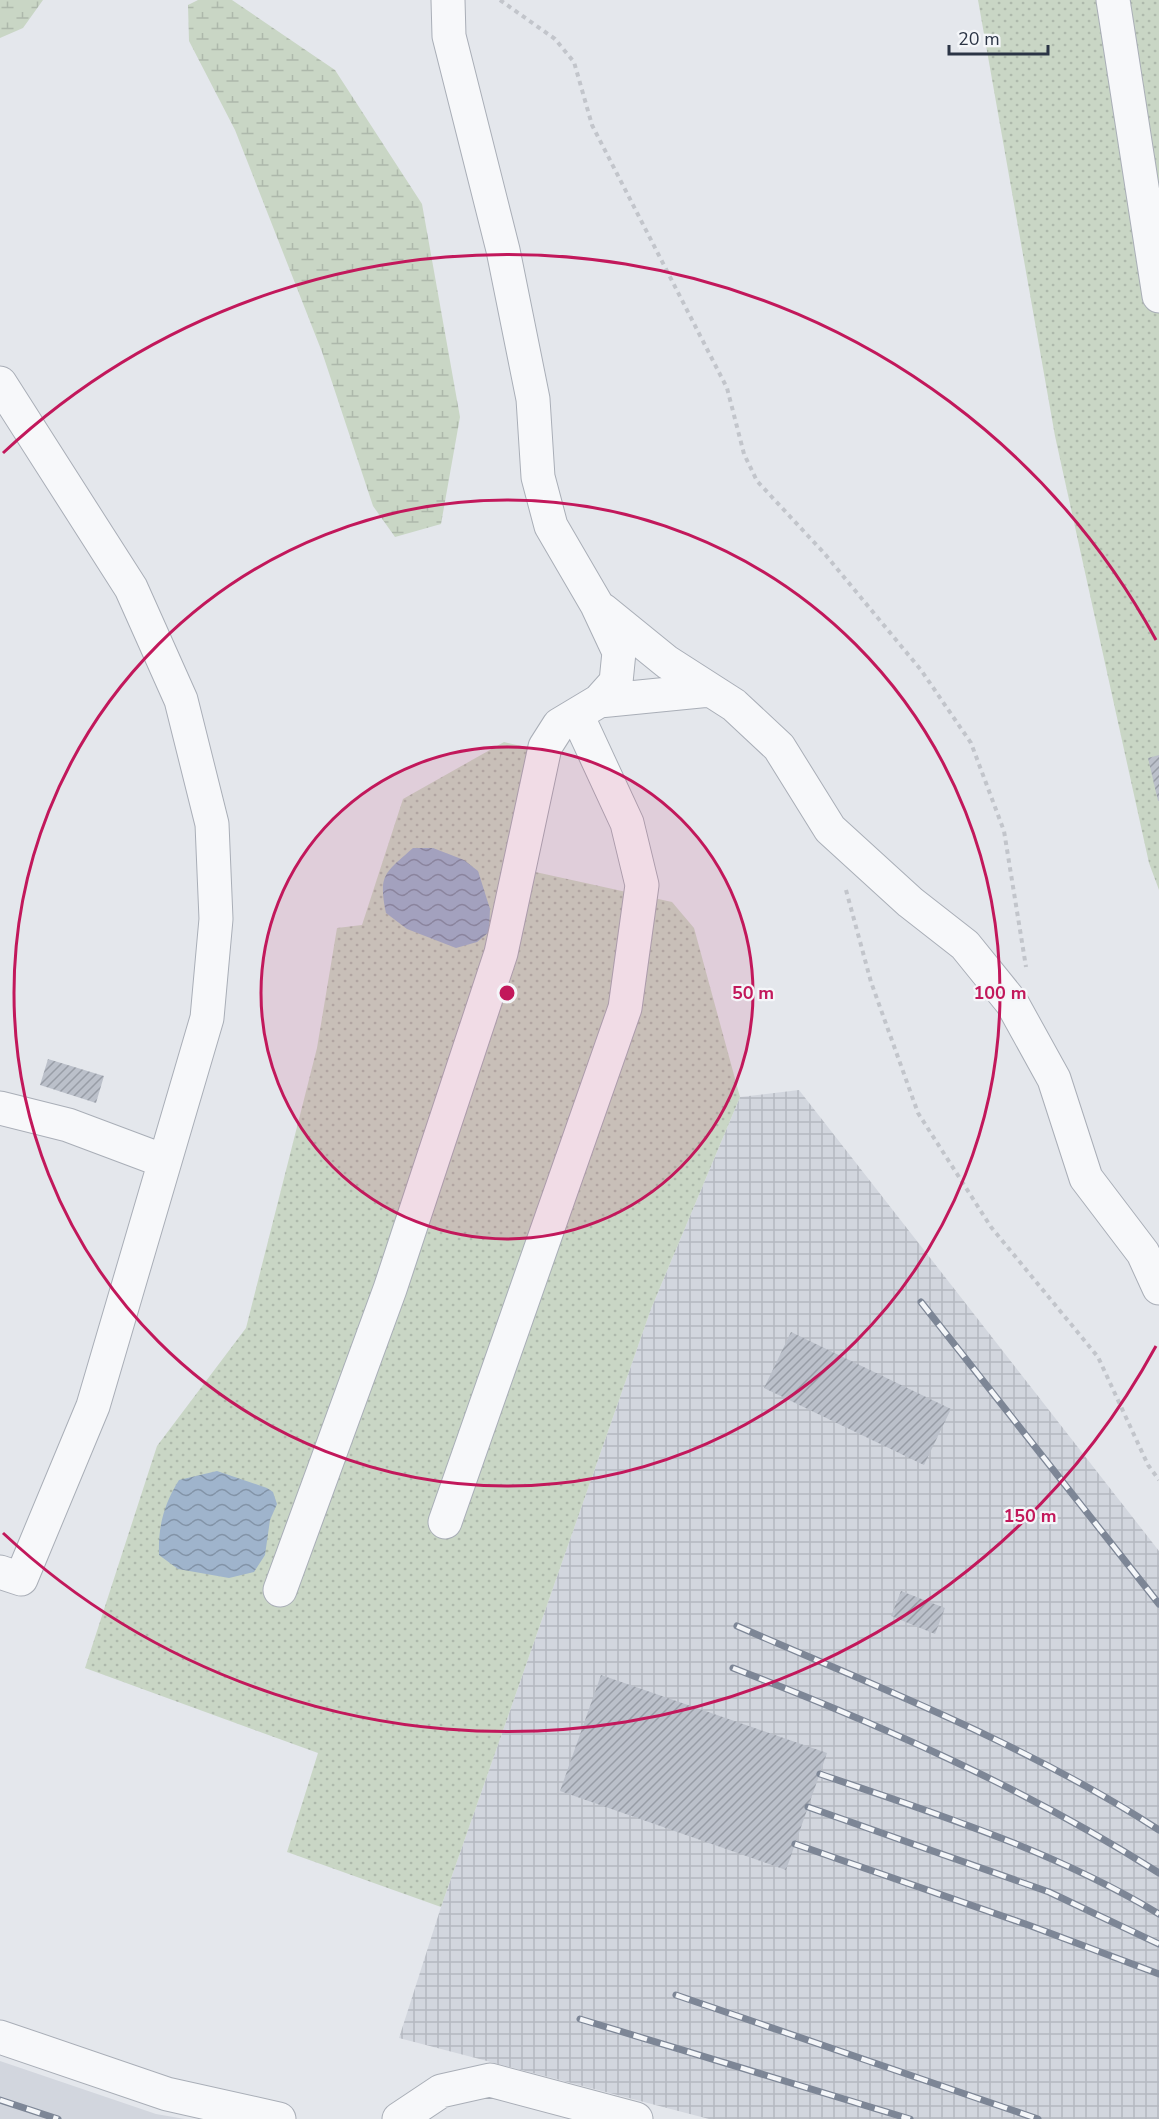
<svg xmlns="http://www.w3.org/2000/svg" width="1159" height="2119" viewBox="0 0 1159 2119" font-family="'Nunito Sans',sans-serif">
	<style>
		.built { fill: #d2d6de }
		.industrial { fill: url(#industrial-grid) }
		.grass { fill: url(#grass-dots) }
		.wetland { fill: url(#wetland-marsh) }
		.water { fill: url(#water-waves) }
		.building { fill: url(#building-hatch) }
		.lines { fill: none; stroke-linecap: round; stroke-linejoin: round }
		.minor-casing { stroke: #a9aeb7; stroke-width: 35 }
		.path { stroke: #c2c5cb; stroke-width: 4; stroke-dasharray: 4.5 4.5; stroke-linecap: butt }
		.minor { stroke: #f7f8fa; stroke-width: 33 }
		.rail-casing { stroke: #7d8696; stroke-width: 7 }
		.rail { stroke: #f4f6f9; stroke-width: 4.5; stroke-dasharray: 14; stroke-linecap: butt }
		.ring { fill: none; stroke: #c2185b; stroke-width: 3 }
		.centre { fill: #c2185b; stroke: #f4f6f9; stroke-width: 3 }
		.ring-label { font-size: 18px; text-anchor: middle; font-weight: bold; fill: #c2185b; stroke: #f4f6f9; stroke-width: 4.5; stroke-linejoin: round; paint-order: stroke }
	</style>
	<defs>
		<pattern id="industrial-grid" width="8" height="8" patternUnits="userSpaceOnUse" patternTransform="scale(1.5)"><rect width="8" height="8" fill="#d2d6de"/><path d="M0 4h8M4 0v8" fill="none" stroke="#b4b8c0"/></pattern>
		<pattern id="grass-dots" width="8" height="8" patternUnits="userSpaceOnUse" patternTransform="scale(1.5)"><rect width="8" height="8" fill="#c9d6c5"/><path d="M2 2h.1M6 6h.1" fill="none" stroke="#adb8ab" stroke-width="1.8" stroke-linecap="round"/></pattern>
		<pattern id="wetland-marsh" width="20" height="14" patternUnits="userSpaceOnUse" patternTransform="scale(1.5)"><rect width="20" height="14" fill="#c9d6c5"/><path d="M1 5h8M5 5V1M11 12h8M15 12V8" fill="none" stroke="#adb8ab"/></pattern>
		<pattern id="water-waves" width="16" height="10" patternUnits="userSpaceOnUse" patternTransform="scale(1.5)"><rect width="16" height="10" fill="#9fb4cc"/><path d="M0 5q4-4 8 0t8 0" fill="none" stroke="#8293a7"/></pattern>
		<pattern id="building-hatch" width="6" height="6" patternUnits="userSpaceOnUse" patternTransform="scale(1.5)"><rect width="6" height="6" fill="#bbc0ca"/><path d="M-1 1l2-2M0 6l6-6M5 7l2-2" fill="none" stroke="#989da6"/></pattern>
	</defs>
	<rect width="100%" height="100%" fill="#e4e7ec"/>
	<!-- built -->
	<path class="built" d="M0 2061 156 2114 185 2119H0Z"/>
	<!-- industrial -->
	<path class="industrial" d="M799 1090 1159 1551V2119H709L399 2038 441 1907 651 1309 740 1097Z"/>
	<!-- grass -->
	<path class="grass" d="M978 0H1159V890L1149 863 1055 436Z
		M504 742 530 748 508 866 672 902 694 928 740 1097 651 1309 441 1907 287 1852 318 1753 85 1668 157 1446 246 1328 317 1048 337 928 362 925 403 799Z"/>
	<!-- wetland -->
	<path class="wetland" d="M0 0H43L23 28 0 38Z
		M198 0H232L335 70 422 204 460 417 441 524 395 537 373 506 322 352 235 130 189 41 188 5Z"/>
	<!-- water -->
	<path class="water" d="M413 848H433L464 860 478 871 490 909 489 932 477 942 456 948 407 929 386 913C378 874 385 873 413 848Z
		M217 1471 267 1488 273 1492 277 1504 270 1520 265 1555 254 1572 229 1578 178 1569 159 1555C158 1526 164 1504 179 1480Z"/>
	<!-- building -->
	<path class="building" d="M1159 755V801H1158L1148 758Z
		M48 1059 104 1076 96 1103 40 1085Z
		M791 1332 951 1409 924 1465 764 1388Z
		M901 1591 945 1608 935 1634 891 1616Z
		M601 1675 827 1753 786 1870 560 1791Z"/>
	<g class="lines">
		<defs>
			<path id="minor" d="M1113 0 1159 296
				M0 383 131 588 181 700 212 824 216 919 207 1018 93 1406 21 1579 0 1572
				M603 610 667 662 734 705 779 747 830 829 910 902 965 945 1012 1003 1054 1079 1086 1178 1143 1253 1159 1288
				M599 701 710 690
				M0 1108 68 1125 164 1161
				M445 1522 625 1008 642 885 627 823 577 715
				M280 1590 390 1289 501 953 545 747 559 725 599 701 616 682 619 652 597 605 551 526 538 477 533 399 503 250 449 36 448 0
				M0 2037 167 2094 279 2119
				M399 2119 441 2091 490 2080 636 2119"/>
		</defs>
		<!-- minor casing -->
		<use href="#minor" class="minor-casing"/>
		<!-- path -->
		<path class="path" d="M500 0 555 39 574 62 592 125 727 388 744 454 757 481 824 553 921 670 971 743 1004 831 1026 967
			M846 890 871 982 918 1113 991 1227 1098 1357 1148 1465 1159 1480"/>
		<!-- minor -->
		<use href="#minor" class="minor"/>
		<defs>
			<path id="rail" d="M921 1302 1159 1604
				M737 1626C880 1688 1028 1745 1159 1830
				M733 1668C881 1725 1025 1788 1159 1873
				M820 1774C936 1814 1053 1850 1159 1914
				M808 1807 1049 1892 1159 1944
				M795 1844 1031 1926 1159 1974
				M676 1995 1038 2119
				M580 2019 910 2119
				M0 2100 58 2119"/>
		</defs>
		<!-- rail casing -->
		<use href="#rail" class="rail-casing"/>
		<!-- rail -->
		<use href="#rail" class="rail"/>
	</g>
	<!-- distance rings -->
	<circle cx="507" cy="993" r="246" fill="#c2185b" fill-opacity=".12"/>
	<g class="ring">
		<circle cx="507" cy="993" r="246"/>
		<circle cx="507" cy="993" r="493"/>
		<path d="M1156 1346A739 739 0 0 1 3 1533M3 453A739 739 0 0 1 1156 640"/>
	</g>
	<circle cx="507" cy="993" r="9" class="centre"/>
	<g class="ring-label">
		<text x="753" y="999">50 m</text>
		<text x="1000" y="999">100 m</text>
		<text x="1030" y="1522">150 m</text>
	</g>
	<!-- scale -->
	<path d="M949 45v9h99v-9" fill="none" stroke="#2b3445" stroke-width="3"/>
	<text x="958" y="45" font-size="18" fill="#2b3445" stroke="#f4f6f9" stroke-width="4.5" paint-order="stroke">20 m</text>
</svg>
